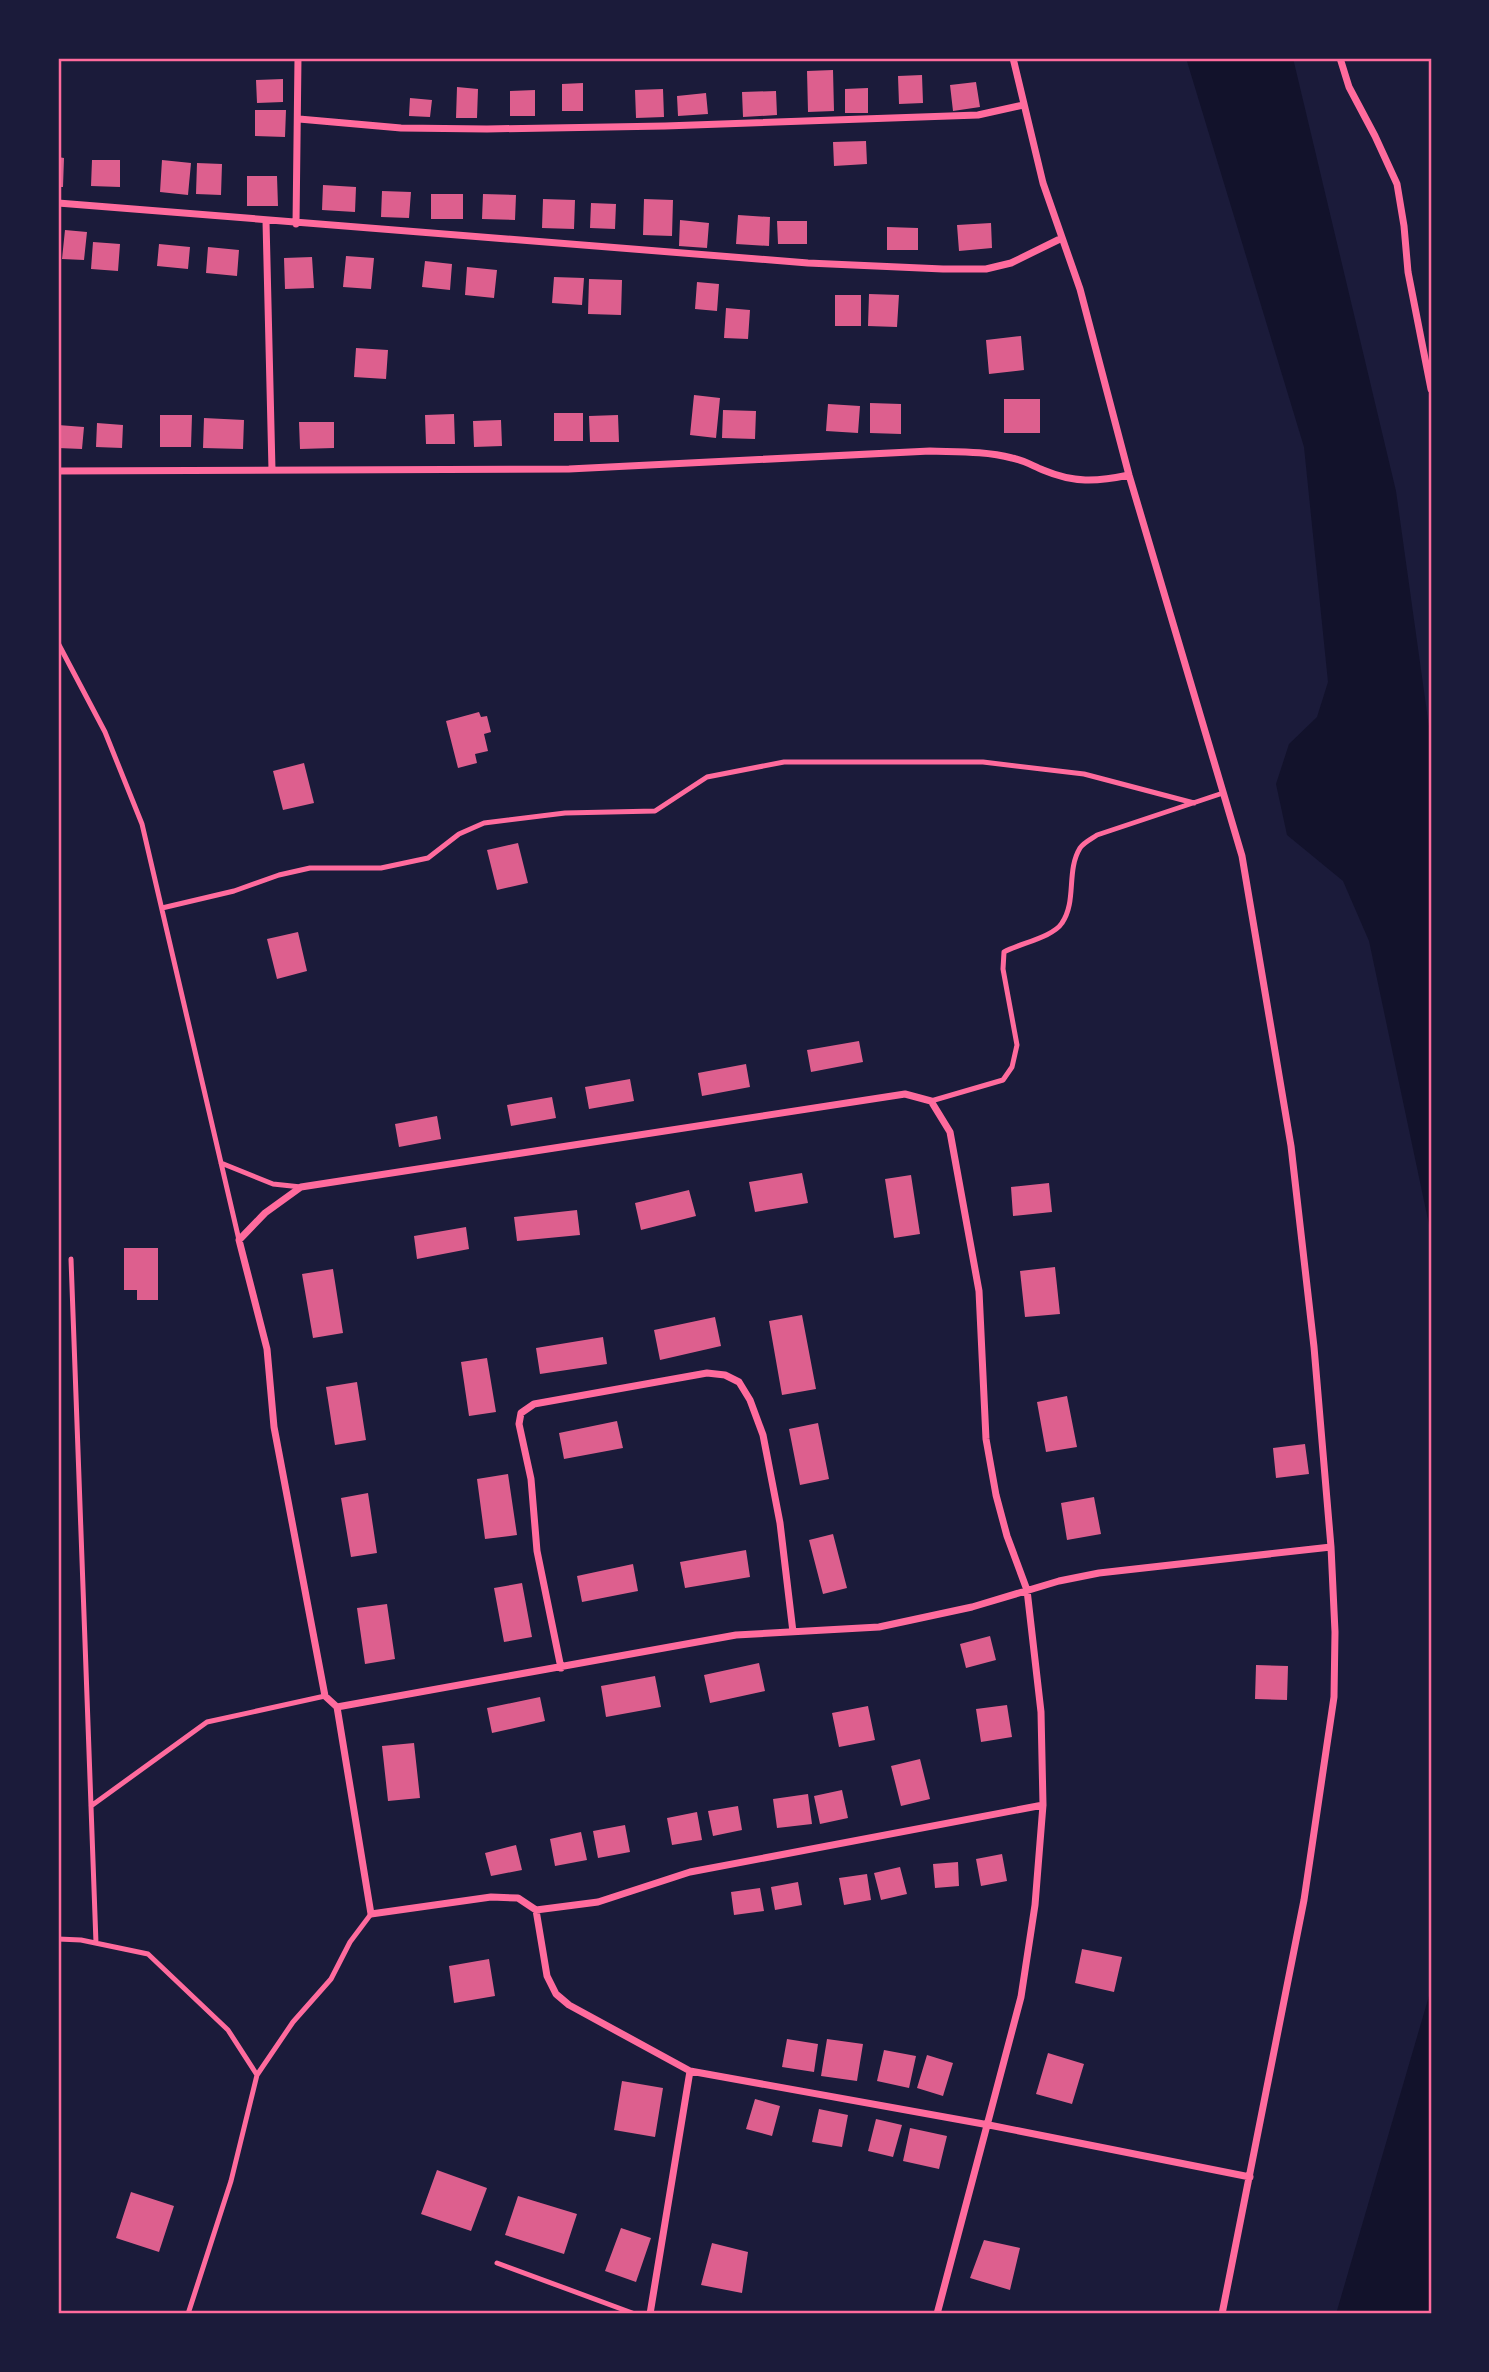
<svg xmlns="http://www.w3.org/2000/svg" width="1489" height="2372" viewBox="0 0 1489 2372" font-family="'PT Sans',sans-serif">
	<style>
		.water { fill: #12122b }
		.building { fill: #dd5f8e }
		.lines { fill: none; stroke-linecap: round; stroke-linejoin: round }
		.service { stroke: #ff6b9d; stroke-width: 5 }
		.minor { stroke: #ff6b9d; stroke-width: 7 }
		.neatline { fill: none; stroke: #ff6b9d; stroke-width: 2.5 }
	</style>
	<rect width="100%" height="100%" fill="#1b1b3a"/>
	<!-- water -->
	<path class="water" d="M1186 58H1293L1396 491 1431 741V1234L1369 941 1343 881 1287 835 1276 784 1289 744 1317 717 1328 682 1304 447Z
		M1431 1989V2314H1336Z"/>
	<!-- building -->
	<path class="building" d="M833 70 834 111 808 112 807 71Z
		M922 75 923 103 899 104 898 76Z
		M283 79V102L257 103 256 80Z
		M976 82 980 107 953 111 950 85Z
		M583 83V111H562V84Z
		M457 87 478 89 477 118H456Z
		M868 88V113H845V89Z
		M663 89 664 117 636 118 635 90Z
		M535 90V116H510V91Z
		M776 91 777 115 743 117 742 92Z
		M706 93 708 114 678 116 677 96Z
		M410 98 432 100 430 117 409 116Z
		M255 110H286L285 137 255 136Z
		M866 141 867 164 834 166 833 142Z
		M58 157 64 158 63 187H58Z
		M92 160H120V187L91 186Z
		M162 160 191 163 188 195 160 192Z
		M197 163 222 164 221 195 196 194Z
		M247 176H277L278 206H247Z
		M323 185 356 187 355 212 322 210Z
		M382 191 411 192 409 218 381 217Z
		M431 194H463V219H431Z
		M483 194 516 195 515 220 482 219Z
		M543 199 575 200 574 229 542 228Z
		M644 199 673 200 672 236 643 235Z
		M591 203 616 204 615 229 590 228Z
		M738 215 770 217 769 246 736 244Z
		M680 220 709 223 707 248 679 246Z
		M777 221H807V244H778Z
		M991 223 992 248 959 251 957 225Z
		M887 227 918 228V250H887Z
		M65 230 87 232 84 260 62 259Z
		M93 242 120 244 118 271 91 269Z
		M159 244 190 247 188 269 157 266Z
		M208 247 239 250 237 276 206 273Z
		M346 256 374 258 371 289 343 287Z
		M312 257 314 288 285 289 284 258Z
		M425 261 452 264 450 290 422 287Z
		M467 267 497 270 494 298 465 295Z
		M554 277 584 278 582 305 552 303Z
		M589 279 622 280 621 315 588 314Z
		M697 282 719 284 717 311 695 309Z
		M869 294 899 295 897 327 868 326Z
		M835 295H861V326H835Z
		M726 308 750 310 748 339 724 338Z
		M1021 336 1024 370 989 374 986 340Z
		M356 348 388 350 386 379 354 377Z
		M694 395 720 398 716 438 690 435Z
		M1004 399H1040V433H1004Z
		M870 403 901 404V434L870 433Z
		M828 404 860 406 858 433 826 431Z
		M723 410 756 411 755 439 722 438Z
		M554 413H583V441H554Z
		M454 414 455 444H426L425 415Z
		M160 415H192L191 447H160Z
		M618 415 619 442H590L589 416Z
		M204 418 244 420 243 449 203 448Z
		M501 420 502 446 474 447 473 421Z
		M299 422H334V448L300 449Z
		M97 423 123 425 122 448 96 447Z
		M58 425 84 427 82 449 58 448Z
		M479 712 481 717 487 716 491 732 484 734 488 751 475 754 477 763 458 768 446 721Z
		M304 763 314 803 283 810 273 771Z
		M518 843 528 883 497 890 487 850Z
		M298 932 307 971 277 979 267 939Z
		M859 1041 863 1062 811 1072 807 1050Z
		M746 1064 750 1087 702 1096 698 1073Z
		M630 1079 634 1101 589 1109 585 1087Z
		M552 1097 556 1118 511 1126 507 1105Z
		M437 1116 441 1139 399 1147 395 1124Z
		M802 1173 808 1203 755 1212 749 1182Z
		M911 1175 920 1234 894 1238 885 1179Z
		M1049 1183 1052 1212 1013 1216 1011 1187Z
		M689 1190 696 1216 641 1230 635 1203Z
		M577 1210 580 1235 517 1241 514 1217Z
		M466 1227 469 1249 417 1259 414 1236Z
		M124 1248H158V1300H137V1290H124Z
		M1055 1267 1060 1314 1025 1317 1020 1271Z
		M333 1269 343 1333 313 1338 302 1274Z
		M802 1315 816 1389 782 1395 769 1321Z
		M715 1317 721 1346 660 1360 654 1330Z
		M603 1337 607 1364 540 1374 536 1348Z
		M487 1358 496 1412 469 1416 461 1362Z
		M357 1382 366 1440 335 1445 326 1387Z
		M1067 1396 1077 1447 1046 1452 1037 1402Z
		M617 1421 623 1448 564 1459 559 1433Z
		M818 1423 829 1479 800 1485 789 1429Z
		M1305 1444 1309 1474 1276 1478 1273 1448Z
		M508 1474 517 1535 485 1539 477 1479Z
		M368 1493 377 1553 351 1557 341 1498Z
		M1094 1497 1101 1534 1067 1540 1061 1503Z
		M833 1534 847 1588 823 1594 809 1540Z
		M746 1550 750 1577 685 1588 680 1562Z
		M633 1564 638 1591 582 1602 577 1576Z
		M522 1583 532 1637 504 1642 494 1588Z
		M387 1604 395 1659 365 1664 357 1608Z
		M990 1636 996 1660 966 1668 960 1644Z
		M759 1663 765 1691 710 1703 704 1675Z
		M1256 1665 1288 1666 1287 1700 1255 1699Z
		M655 1676 661 1707 606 1717 601 1686Z
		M540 1697 545 1721 492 1733 487 1708Z
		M1007 1705 1012 1737 981 1742 976 1709Z
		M868 1706 875 1740 839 1747 832 1713Z
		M414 1743 420 1798 388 1801 382 1746Z
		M920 1759 930 1799 901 1806 891 1766Z
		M842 1790 848 1818 820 1824 814 1796Z
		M808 1794 812 1824 777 1828 773 1799Z
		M738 1806 742 1830 713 1836 708 1811Z
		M697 1812 702 1840 672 1845 667 1818Z
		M625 1825 630 1852 598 1858 593 1831Z
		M581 1832 587 1860 555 1866 550 1839Z
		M516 1845 522 1870 491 1876 485 1853Z
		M1002 1854 1007 1881 981 1886 976 1859Z
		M958 1862 959 1886 935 1888 933 1864Z
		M900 1867 907 1894 881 1900 874 1873Z
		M867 1874 871 1900 844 1905 839 1878Z
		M798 1882 802 1905 775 1910 771 1887Z
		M760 1888 764 1911 734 1915 731 1892Z
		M1082 1949 1122 1957 1114 1992 1075 1983Z
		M489 1959 495 1996 454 2003 449 1966Z
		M787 2039 818 2044 814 2072 782 2067Z
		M827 2039 863 2044 857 2081 821 2076Z
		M884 2050 916 2056 909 2088 877 2081Z
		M1048 2053 1084 2064 1072 2104 1036 2094Z
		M927 2055 953 2063 943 2096 917 2088Z
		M622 2081 663 2088 655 2137 614 2130Z
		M755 2099 780 2106 772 2136 746 2129Z
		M819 2109 848 2115 842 2147 812 2142Z
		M876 2119 902 2125 893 2157 868 2151Z
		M910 2128 947 2136 939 2169 903 2161Z
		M437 2170 487 2188 471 2231 421 2214Z
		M131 2192 174 2206 159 2252 116 2238Z
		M518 2196 577 2214 564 2254 505 2235Z
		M621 2228 651 2238 636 2282 605 2271Z
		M984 2240 1020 2248 1010 2290 970 2278Z
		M712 2243 748 2252 742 2293 701 2285Z"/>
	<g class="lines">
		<!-- service -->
		<path class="service" d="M58 643 105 732 142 824 239 1240
			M162 908 234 891 279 875 310 868H381L428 858 459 834 484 823 565 813 655 811 707 777 784 762H983L1084 774 1194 803
			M931 1101 1003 1080 1012 1067 1017 1045 1003 969 1004 952C1021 943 1053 937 1062 923 1077 901 1066 871 1080 848 1083 843 1091 839 1097 835L1223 793
			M221 1163 273 1184 301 1187
			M71 1259 96 1943
			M91 1806 207 1722 325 1696
			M58 1939 81 1940 148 1954 228 2030 257 2075
			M497 2263 635 2314
			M188 2314 231 2181 257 2075 293 2022 331 1979 350 1942 371 1914"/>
		<!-- minor -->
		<path class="minor" d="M1013 58 1043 183 1080 289 1129 475 1242 856 1291 1146 1314 1347 1331 1547 1335 1632 1334 1697 1304 1900 1222 2314
			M1340 58 1349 87 1375 136 1397 184 1404 226 1408 272 1431 389
			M299 119 401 128 487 129 665 126 978 115 1023 105
			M58 203 808 263 943 269H986L1011 263 1062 238
			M266 221 272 470
			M296 224 298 58
			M58 471 569 469 930 451C957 452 985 451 1012 458 1023 460 1033 466 1043 470 1074 483 1096 482 1129 475
			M561 1668 537 1551 531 1479 519 1424 521 1413 534 1404 707 1373 725 1375 739 1382 750 1400 763 1435 780 1523 793 1632
			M337 1707 325 1696 274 1427 267 1349 239 1240 265 1213 301 1187 905 1094 931 1101 950 1132 979 1291 986 1439 996 1495 1007 1536 1027 1590 1041 1712 1043 1805 1035 1905 1021 1997 937 2314
			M337 1707 736 1635 879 1627 972 1607 1059 1581 1099 1573 1331 1547
			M337 1707 371 1914 491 1897 518 1898 536 1910 598 1902 690 1872 1043 1805
			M536 1910 547 1976 556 1994 569 2005 690 2071 989 2125 1250 2177
			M650 2314 690 2071"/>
	</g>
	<!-- border -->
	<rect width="1489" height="2372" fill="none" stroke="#1b1b3a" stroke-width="119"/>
	<rect x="60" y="60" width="1370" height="2252" class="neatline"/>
</svg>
